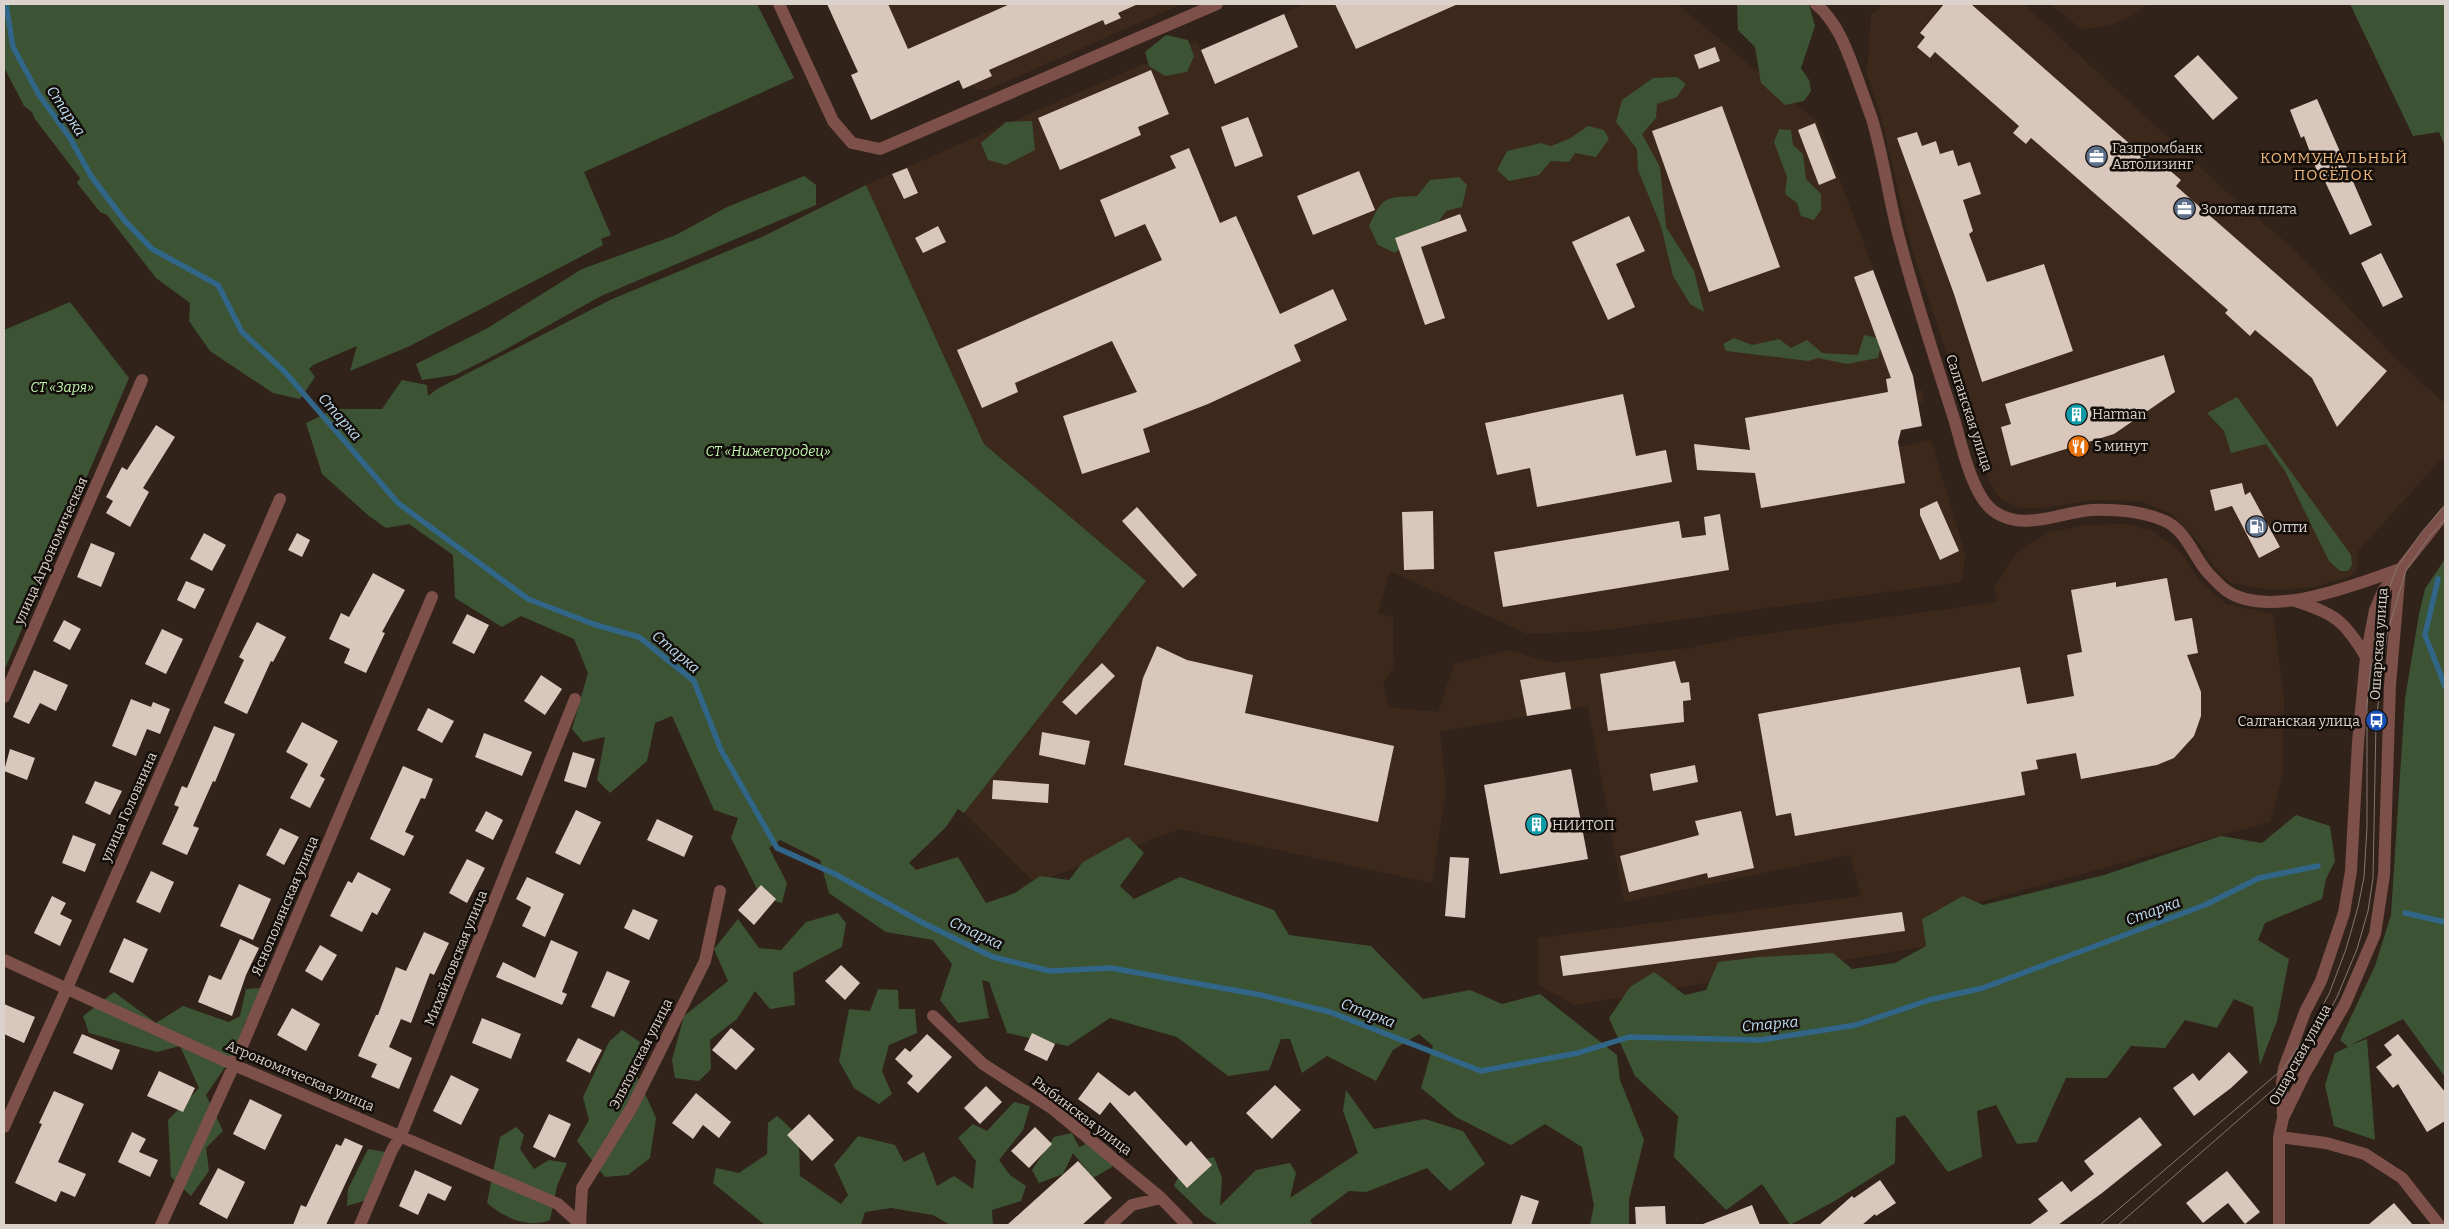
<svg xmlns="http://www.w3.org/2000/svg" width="2449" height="1229" viewBox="0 0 2449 1229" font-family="Bitter,serif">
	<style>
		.built { fill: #3c291c }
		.green { fill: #3c5434 }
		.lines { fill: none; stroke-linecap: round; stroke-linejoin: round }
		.stream { stroke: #316688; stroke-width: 5.5 }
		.building { fill: #d9c7bb }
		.minor { stroke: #7d5049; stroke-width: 12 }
		.tram { stroke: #83776f; stroke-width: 1 }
		.labels { text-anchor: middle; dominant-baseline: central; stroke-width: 5; stroke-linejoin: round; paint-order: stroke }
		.poi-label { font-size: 14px; fill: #dcd2cc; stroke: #140e0a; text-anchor: start }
		.park-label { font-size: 14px; font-style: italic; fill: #bff4ad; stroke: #140e0a }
		.street-label { font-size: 14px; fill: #dcd2cc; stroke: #140e0a }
		.water-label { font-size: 15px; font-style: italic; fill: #bfddf3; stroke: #140e0a }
		.neighbourhood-label { font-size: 15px; letter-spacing: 1px; fill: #efb77b; stroke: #140e0a }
	</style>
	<rect width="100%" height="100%" fill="#31231a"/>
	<!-- built -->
	<path class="built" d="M827 4H1182L987 90 974 89 972 84 959 80 871 120 851 75 857 72Z
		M1305 4H1677L1818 122 1913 374 1916 390H1922L1924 401 1918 403 1922 426 1896 431 1899 447 1931 440 1965 554 1962 582 1596 631 1527 634 1390 571 1378 613 1393 617 1394 669 1383 682 1388 707 1438 712 1454 664 1509 650 1553 663 1689 648 1743 637 1998 602 1994 588 2016 553 2049 532 2087 525 2126 524 2152 530 2182 553 2200 581 2226 604 2273 614 2284 699 2283 773 2270 822 1999 897 1929 913 1933 945 1575 1005 1538 985V938L1861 896 1850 855 1624 902 1588 706 1440 731 1446 789 1432 883 1180 829 1035 883 964 813 1146 581 984 444 866 185 1197 41 1201 50Z
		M1884 4H2024L2229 194 2294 249 2396 359 2445 404V455L2358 551V568L2352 576 2314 587 2273 590 2231 583 2215 568 2200 544 2172 514 2139 501 2096 500 2041 508H2020L2003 501 1991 486 1912 249 1881 117 1867 73 1871 15Z
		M2051 4H2148L2135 14 2109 26 2081 29Z"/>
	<!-- green -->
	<path class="green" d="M4 4H757L794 78 584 172 611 235 601 239 603 245 410 346 350 371 357 346 313 365 309 369 315 377 300 399 273 393 210 351 189 321 190 303 156 278 107 215 100 212 77 183 80 178 35 119 32 112 24 106 4 67Z
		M1737 4H1809L1815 26 1801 68 1809 80 1811 91 1804 101 1785 105 1761 83 1755 47 1738 30Z
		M2350 4H2445V146L2439 132 2413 136Z
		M1166 35 1188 40 1194 56 1187 72 1165 76 1149 66 1145 52Z
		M1677 77 1686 84 1677 97 1657 104 1656 118 1642 134 1660 167 1666 227 1694 271 1704 312 1690 304 1673 276 1661 226 1638 170 1637 149 1616 122 1622 100 1653 78Z
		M1032 121 1035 150 1006 165 988 160 981 143 1006 122Z
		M1588 126 1604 130 1609 139 1596 157 1575 153 1569 162 1551 161 1539 175 1509 181 1497 170 1507 151 1541 143 1551 146 1569 139Z
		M1779 129 1791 130 1793 145 1803 154 1806 179 1821 194V210L1814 220 1801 216 1797 203 1785 194 1787 177 1774 142Z
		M804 176 816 185V205L601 296 499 353 455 375 422 380 416 364 486 329 582 269 676 235 727 207Z
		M1459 177 1467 185 1462 207 1446 211 1429 235H1415L1395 253 1378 245 1369 226C1382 197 1385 197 1417 196L1430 180Z
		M866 185 984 444 1146 581 964 813 958 809 946 827 909 863 916 870 958 857 986 903 1015 893 1040 876 1069 880 1083 862 1128 837 1144 853 1120 886 1134 899 1180 877 1274 910 1289 935 1371 946 1423 999 1470 990 1502 1004 1540 994 1617 1055 1620 1080 1644 1140 1629 1199V1225H1590L1594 1205 1582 1147 1545 1124 1511 1145 1456 1117 1421 1088 1433 1046 1419 1034 1393 1050 1376 1081 1327 1056 1302 1073 1290 1039H1281L1269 1070 1228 1076 1177 1037 1110 1018 1068 1046 1007 1033 989 982 982 980 989 1018 958 1023 940 1000 952 964 933 940 886 932 829 893 820 860 780 840 769 848 787 883 782 903 761 897 731 838 738 818 714 810 672 716 655 723 647 761 610 793 597 780 605 737 583 742 572 729 588 673 574 639 521 616 502 627 455 598 453 555 409 524 386 528 369 516 322 474 306 423 335 409H382L402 380 427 385 428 396 437 389 610 300 764 236Z
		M70 302 129 378 4 671V330Z
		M1864 335 1882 339 1878 358 1847 364 1818 358 1808 361 1726 351 1723 344 1734 338 1752 345 1779 339 1791 348 1807 340 1822 353 1858 355Z
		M2237 397 2351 555 2352 565 2348 571H2340L2329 561 2285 471 2266 444 2231 453 2224 431 2207 413Z
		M2445 559V1077L2403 1019 2350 1045 2367 1039 2375 1140 2334 1126 2325 1085 2335 1053 2348 1047 2340 1040 2375 966 2391 915 2405 699 2419 614 2425 589Z
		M2296 815 2330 826 2335 861 2326 879 2322 899 2265 923 2258 940 2289 959 2277 1021 2260 1065 2253 1007 2234 999 2217 1028 2185 1020 2165 1048 2131 1046 2107 1078H2066L2037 1142 2017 1144 1996 1105 1977 1111 1982 1157 1948 1172 1905 1115 1896 1118 1895 1163 1833 1202 1790 1225 1762 1184 1726 1210 1674 1157 1678 1116 1635 1076 1609 1018 1630 987 1654 972 1685 995 1706 990 1718 962 1760 957 1833 953 1852 969 1895 963 1926 946 1922 919 1963 896 1983 905 2104 875 2221 836 2262 843Z
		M838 913 846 923 842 947 793 973 795 1005 770 1009 755 991 737 1019 710 1040 711 1069 699 1081 675 1078 672 1060 684 1016 728 981 714 949 738 919 759 948 781 950 806 922Z
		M261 988 266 997 245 1022 236 1051 206 1095 223 1131 206 1148 209 1171 191 1196 171 1177 168 1120 199 1088 180 1046 157 1052 89 1033 83 1016 114 992 156 1023 183 1006 229 1022 240 1016 246 989Z
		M878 989 898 990 899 1009H915L917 1033 889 1045 882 1071 892 1094 879 1104 854 1088 839 1061 849 1009 870 1011Z
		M622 1030 640 1042 633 1067 656 1118 650 1158 628 1175 605 1177 577 1141 589 1120 583 1097 609 1042Z
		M1346 1090 1374 1129 1425 1119 1463 1131 1485 1164 1450 1191 1427 1168 1366 1192 1349 1191 1310 1220 1313 1225H1219L1205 1216 1174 1186 1184 1164 1214 1157 1222 1178 1220 1206 1256 1170 1290 1163 1296 1173 1290 1198 1358 1153 1343 1111Z
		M1014 1102 1030 1106 1023 1130 999 1160 1010 1175 1026 1186 1021 1201 992 1210 993 1225H950L933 1215 891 1208 865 1212 861 1225H765L713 1183 716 1168 739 1173 767 1154 768 1123 777 1116C803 1136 799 1147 800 1176L841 1204 848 1195 834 1165 858 1136 895 1145 904 1162 924 1152 937 1186 954 1176 973 1189 976 1161 958 1138 973 1124 987 1131Z
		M516 1127 524 1135 520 1149 534 1169 549 1160 567 1163 557 1186 550 1220C529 1229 504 1218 487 1203L500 1137Z
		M1072 1133 1079 1147 1098 1139 1112 1149V1167L1093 1178 1073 1153 1063 1174 1039 1183 1032 1170 1054 1137Z
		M368 1149 385 1152 377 1197 347 1206 348 1189Z"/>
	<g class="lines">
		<!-- stream -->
		<path class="stream" d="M6 4 13 47 39 95 70 138 91 176 125 221 152 249 218 285 242 332 284 371 398 503 528 599 596 625 639 637 694 681 721 750 777 848 835 874 923 923 993 957 1050 971 1111 968 1261 995 1330 1012 1481 1071 1578 1053 1629 1037 1761 1040 1856 1025 1929 1000 1983 988 2205 905 2259 878 2318 866
			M2438 579 2425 635 2445 686
			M2405 913 2445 922"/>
	</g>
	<!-- building -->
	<path class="building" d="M827 4H888L908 49 1010 4H1138L1118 13 1121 18 1105 25 1103 20 989 70 992 76 963 89 959 80 871 120 851 75 858 72Z
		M1335 4H1458L1356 49Z
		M1944 4H1971L2156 167 2160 162 2181 180 2176 186 2387 371 2337 427 2312 378 2255 330 2250 336 2225 313 2228 310 2031 138 2026 144 2013 133 2019 126 1935 52 1930 58 1917 47 1925 37 1920 33Z
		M1284 14 1298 47 1215 84 1201 50Z
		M1715 47 1720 61 1699 69 1694 55Z
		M2198 55 2238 98 2213 120 2174 76Z
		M1151 70 1169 114 1138 127 1141 135 1060 170 1038 118Z
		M2317 99 2372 225 2350 235 2321 173 2318 174 2304 136 2301 138 2290 110Z
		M1722 106 1780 267 1709 292 1652 131Z
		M1248 117 1263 156 1235 167 1221 127Z
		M1815 123 1836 178 1819 185 1798 130Z
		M1917 132 1922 146 1936 141 1940 154 1953 150 1958 166 1970 162 1981 194 1963 200 1973 231 1969 234 1987 282 2044 264 2073 351 1982 382 1954 294 1897 138Z
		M1189 148 1220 223 1236 216 1280 314 1333 289 1347 320 1294 345 1301 361 1208 404 1143 429 1150 452 1082 474 1063 416 1137 392 1112 341 1015 383 1018 392 982 408 957 350 1162 260 1145 224 1115 237 1100 200 1176 168 1170 156Z
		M907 168 918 193 904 199 892 174Z
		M1359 171 1375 210 1313 235 1297 196Z
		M1460 214 1467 231 1421 247 1445 318 1425 325 1395 238Z
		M1629 216 1645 251 1616 264 1635 307 1608 320 1572 242Z
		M938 226 946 242 923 253 915 238Z
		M2381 253 2403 297 2383 307 2361 263Z
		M1873 270 1913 376 1922 426 1901 430 1898 442 1905 483 1761 508 1755 473 1697 470 1694 444 1750 450 1745 418 1888 392 1886 379 1891 378 1854 277Z
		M2164 355 2175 392 2114 434 2011 466 2001 427 2011 424 2005 404Z
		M1623 394 1636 456 1666 450 1672 482 1537 507 1530 468 1497 475 1485 423Z
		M156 425 175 437 143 488 149 492 130 527 106 513 113 501 106 497 122 467 127 470Z
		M2242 483 2245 495 2250 492 2280 547 2259 558 2232 506 2215 511 2210 490Z
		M1937 501 1959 551 1940 560 1920 515V509Z
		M1137 507 1197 575 1183 588 1122 521Z
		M1433 511 1434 569 1404 570 1402 512Z
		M1720 514 1729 570 1503 607 1494 552 1679 521 1682 538 1706 535 1704 517Z
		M204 533 226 545 212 571 190 559Z
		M297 533 310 540 302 557 288 550Z
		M91 543 115 553 101 587 77 577Z
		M373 573 405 590 382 632 385 633 366 673 344 663 350 649 329 639 341 613 349 617Z
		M2167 578 2175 621 2192 618 2198 653 2187 655 2201 692V716L2194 736 2174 758 2157 765 2081 779 2076 753 2036 760 2038 769 2021 772 2025 795 1795 836 1791 813 1776 816 1758 714 2020 667 2027 704 2074 696 2067 655 2082 652 2071 590 2116 582V587Z
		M186 581 205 589 195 609 177 600Z
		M467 614 489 625 474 654 452 643Z
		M64 620 81 629 70 650 53 641Z
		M257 622 286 637 273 662 271 661 247 714 224 703 244 660 239 657Z
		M162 629 183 639 166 674 145 664Z
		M1157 646 1187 660 1253 675 1245 713 1394 746 1378 822 1124 765 1143 678Z
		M1675 661 1681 683 1689 682 1691 700 1683 701 1684 722 1608 731 1600 674Z
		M1102 663 1115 676 1076 715 1062 702Z
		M34 670 68 685 56 711 40 703 29 724 13 717Z
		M1565 672 1571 709 1527 716 1520 680Z
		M541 675 562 689 545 715 524 701Z
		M131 699 151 707 153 702 170 709 160 734 147 729 136 756 112 746Z
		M428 708 454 721 442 743 417 730Z
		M302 722 338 741 320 776 325 779 310 808 290 798 308 764 286 752Z
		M214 726 235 734 215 782 213 781 193 826 199 828 187 855 162 844 179 807 174 805 182 786 187 788Z
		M1042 732 1090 741 1085 765 1039 755Z
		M484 733 532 752 522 776 475 757Z
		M10 749 35 758 27 780 4 771Z
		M573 752 595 759 586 788 564 781Z
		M1695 765 1698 782 1653 791 1650 774Z
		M403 766 433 779 425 799 421 798 405 832 414 836 404 856 370 839Z
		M1571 769 1588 859 1500 874 1484 785Z
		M993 780 1049 784 1048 803 992 799Z
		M95 781 122 791 110 815 85 803Z
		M576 810 601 822 580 865 555 853Z
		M486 811 503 820 493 840 475 831Z
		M1741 811 1754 868 1708 878 1707 873 1629 892 1620 856 1699 835 1695 821Z
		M657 819 693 836 684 857 647 840Z
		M280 828 299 837 284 865 266 855Z
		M73 835 96 844 85 872 62 863Z
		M1450 857 1469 858 1465 918 1445 916Z
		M467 859 485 868 467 903 449 893Z
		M151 871 174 882 160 913 136 902Z
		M358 872 391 889 377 915 372 912 362 932 330 916 348 881 352 883Z
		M527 877 564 894 545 937 522 926 531 907 516 899Z
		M239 884 271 899 253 940 220 926Z
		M761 885 776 899 754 925 738 910Z
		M52 896 66 903 60 914 72 920 60 946 34 933Z
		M633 909 658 920 649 940 624 928Z
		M1902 912 1905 931 1563 976 1560 956Z
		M424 932 449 943 434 975 430 973 411 1023 401 1019 389 1047 412 1058 399 1089 371 1077 377 1064 358 1056 376 1015H378L396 967 406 971Z
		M124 938 148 949 133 983 109 972Z
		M240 939 259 948 246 975 232 1016 198 1002 209 975 221 980Z
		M551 940 578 952 562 992 567 994 562 1005 496 977 503 962 535 978Z
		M320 945 337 955 322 981 305 971Z
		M841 965 860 983 845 1000 825 981Z
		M607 971 630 981 614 1017 591 1007Z
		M4 1004 35 1017 24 1043 4 1034Z
		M292 1008 320 1024 306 1051 277 1035Z
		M482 1018 521 1034 511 1059 472 1043Z
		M731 1028 755 1049 736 1070 712 1050Z
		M1032 1033 1055 1044 1047 1061 1024 1050Z
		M82 1034 120 1050 112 1070 73 1053Z
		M927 1034 952 1057 918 1093 907 1083 913 1076 895 1059 905 1048 910 1052Z
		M2398 1034 2445 1092V1121L2427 1132 2398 1084 2393 1088 2376 1067 2392 1055 2384 1045Z
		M578 1038 602 1050 590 1073 566 1061Z
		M2229 1052 2248 1072 2231 1088 2194 1116 2173 1088 2193 1073 2199 1081Z
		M159 1071 195 1088 183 1112 147 1096Z
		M1098 1072 1129 1096 1135 1091 1186 1146 1191 1141 1212 1165 1187 1188 1110 1102 1100 1115 1078 1099Z
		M451 1075 479 1089 461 1125 433 1111Z
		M1275 1085 1301 1110 1272 1139 1246 1113Z
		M986 1086 1002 1102 980 1124 964 1108Z
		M54 1091 84 1104 58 1162 86 1174 75 1197 61 1191 56 1202 15 1183 42 1124 39 1123Z
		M696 1093 731 1122 719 1138 703 1125 693 1139 672 1123Z
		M250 1099 282 1115 265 1150 233 1134Z
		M549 1114 571 1124 555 1158 533 1147Z
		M809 1114 834 1140 812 1161 787 1135Z
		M2140 1117 2162 1145 2102 1193 2058 1225H2029L2048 1211 2038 1199 2062 1181 2071 1192 2094 1174 2084 1161Z
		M1035 1127 1052 1144 1029 1168 1011 1151Z
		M132 1132 146 1139 139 1152 158 1160 150 1177 118 1162Z
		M345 1138 363 1146 326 1225H293L301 1205 306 1207 336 1144 341 1146Z
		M1078 1161 1112 1198 1082 1225H1007Z
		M218 1168 245 1182 227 1219 199 1204Z
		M415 1170 452 1187 445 1201 428 1193 418 1215 399 1206Z
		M2227 1171 2260 1212 2245 1224 2228 1203 2203 1223 2186 1203Z
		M1880 1180 1896 1203 1876 1216 1875 1214 1862 1225H1819L1852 1196 1854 1198Z
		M1521 1195 1539 1201 1531 1225H1511Z
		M2394 1203 2413 1225H2368Z
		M1752 1205 1760 1225H1703V1224Z
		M1665 1206 1666 1225H1636L1635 1207Z"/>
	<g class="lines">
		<!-- minor -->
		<path class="minor" d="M779 4 833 121 852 143 880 149 1217 4
			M1816 4C1838 23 1847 50 1857 77 1862 91 1867 105 1872 119 1884 159 1889 201 1900 241 1916 302 1936 362 1955 422 1962 447 1973 498 1995 512 2024 532 2061 512 2092 510 2118 509 2142 511 2165 521 2187 531 2194 558 2209 574 2215 580 2221 587 2227 591 2269 620 2358 584 2400 569
			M2295 601C2334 613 2345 621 2366 657
			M4 697 142 380
			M4 960 234 1065 558 1204 581 1225
			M933 1016 983 1064 1053 1109 1161 1198 1187 1225
			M2283 1116 2282 1082 2284 1068 2305 1012 2321 981 2344 913 2351 871 2358 742 2366 657 2375 610 2383 591 2445 513
			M4 1127 67 988 280 499
			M2279 1137 2326 1143 2365 1154 2402 1178 2439 1225
			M161 1225 234 1065 432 597
			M360 1225 392 1150 401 1135 575 699
			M580 1225 582 1188 632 1107 705 961 720 891
			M1110 1225 1132 1205 1161 1198
			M2279 1225V1137L2283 1118 2304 1075 2345 1004 2375 934 2384 875 2390 685 2400 569"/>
		<!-- tram -->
		<path class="tram" d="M2100 1225 2284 1068 2310 1029 2329 994 2346 949 2358 907 2364 877 2367 827V705L2371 667 2386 597 2397 567 2421 533 2445 505
			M2118 1225 2282 1082 2318 1033 2337 997 2357 949 2368 911 2373 878 2376 721 2387 634 2406 570 2427 540 2445 519"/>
	</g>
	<!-- icons -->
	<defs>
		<symbol id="office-disc" viewBox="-11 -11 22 22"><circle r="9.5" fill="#5c6f8a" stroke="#140e0a"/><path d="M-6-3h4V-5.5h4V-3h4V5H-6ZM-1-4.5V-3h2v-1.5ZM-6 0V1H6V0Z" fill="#fff"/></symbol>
		<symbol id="building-disc" viewBox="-11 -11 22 22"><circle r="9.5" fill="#0f9aa8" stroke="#140e0a"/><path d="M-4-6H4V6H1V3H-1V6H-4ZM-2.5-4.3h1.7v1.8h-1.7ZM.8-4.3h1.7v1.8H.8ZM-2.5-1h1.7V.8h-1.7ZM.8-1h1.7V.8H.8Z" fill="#fff"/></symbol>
		<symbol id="restaurant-disc" viewBox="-11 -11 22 22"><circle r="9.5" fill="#e8710a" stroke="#140e0a"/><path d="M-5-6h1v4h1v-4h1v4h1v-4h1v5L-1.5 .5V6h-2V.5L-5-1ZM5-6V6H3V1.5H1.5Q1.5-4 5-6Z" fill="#fff"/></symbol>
		<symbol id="fuel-disc" viewBox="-11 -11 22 22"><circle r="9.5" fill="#5c6f8a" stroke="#140e0a"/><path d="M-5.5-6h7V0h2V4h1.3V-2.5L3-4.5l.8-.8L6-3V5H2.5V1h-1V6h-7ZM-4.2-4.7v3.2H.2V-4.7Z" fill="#fff"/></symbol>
		<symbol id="bus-disc" viewBox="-11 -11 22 22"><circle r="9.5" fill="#1a4fb4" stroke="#140e0a"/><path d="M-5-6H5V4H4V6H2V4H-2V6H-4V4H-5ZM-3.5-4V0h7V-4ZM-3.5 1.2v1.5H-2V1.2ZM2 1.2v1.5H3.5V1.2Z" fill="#fff"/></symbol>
	</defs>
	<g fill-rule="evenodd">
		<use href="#office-disc" x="2084" y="144" width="25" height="25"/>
		<use href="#office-disc" x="2172" y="196" width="25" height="25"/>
		<use href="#building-disc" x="2064" y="402" width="25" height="25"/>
		<use href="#restaurant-disc" x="2066" y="434" width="25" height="25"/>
		<use href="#fuel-disc" x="2244" y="514" width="25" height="25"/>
		<use href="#bus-disc" x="2364" y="708" width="25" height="25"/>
		<use href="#building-disc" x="1524" y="812" width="25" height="25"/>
	</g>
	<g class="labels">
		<!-- poi labels -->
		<g class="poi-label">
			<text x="2112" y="148">Газпромбанк<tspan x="2112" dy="16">Автолизинг</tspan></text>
			<text x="2201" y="209">Золотая плата</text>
			<text x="2092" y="414">Harman</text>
			<text x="2094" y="446">5 минут</text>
			<text x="2272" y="527">Опти</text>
			<text x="2360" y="721" text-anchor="end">Салганская улица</text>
			<text x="1552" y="825">НИИТОП</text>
		</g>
		<!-- park labels -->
		<g class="park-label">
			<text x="62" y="387">СТ «Заря»</text>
			<text x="768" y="451">СТ «Нижегородец»</text>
		</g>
		<!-- street labels -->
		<g class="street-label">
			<text transform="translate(1969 413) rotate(72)">Салганская улица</text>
			<text transform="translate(51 551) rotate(-66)">улица Агрономическая</text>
			<text transform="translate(2379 644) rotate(-86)">Ошарская улица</text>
			<text transform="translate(129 807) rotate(-66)">улица Головнина</text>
			<text transform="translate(285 906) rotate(-67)">Яснополянская улица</text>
			<text transform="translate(456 958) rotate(-68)">Михайловская улица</text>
			<text transform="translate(641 1054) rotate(-63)">Эльтонская улица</text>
			<text transform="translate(2300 1055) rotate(-61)">Ошарская улица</text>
			<text transform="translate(300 1076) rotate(23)">Агрономическая улица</text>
			<text transform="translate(1082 1116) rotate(37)">Рыбинская улица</text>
		</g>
		<!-- water labels -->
		<g class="water-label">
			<text transform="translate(66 111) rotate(56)">Старка</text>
			<text transform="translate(340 417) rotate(49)">Старка</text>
			<text transform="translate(676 652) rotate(40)">Старка</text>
			<text transform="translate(2153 911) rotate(-20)">Старка</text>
			<text transform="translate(976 933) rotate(25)">Старка</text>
			<text transform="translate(1368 1013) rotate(21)">Старка</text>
			<text transform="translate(1770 1024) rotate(-5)">Старка</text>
		</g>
		<!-- neighbourhood labels -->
		<g class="neighbourhood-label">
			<text x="2334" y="158">КОММУНАЛЬНЫЙ<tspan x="2334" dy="17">ПОСЁЛОК</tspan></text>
		</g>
	</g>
	<!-- border -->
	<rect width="2449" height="1229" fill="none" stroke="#dcd2cc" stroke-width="10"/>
</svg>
